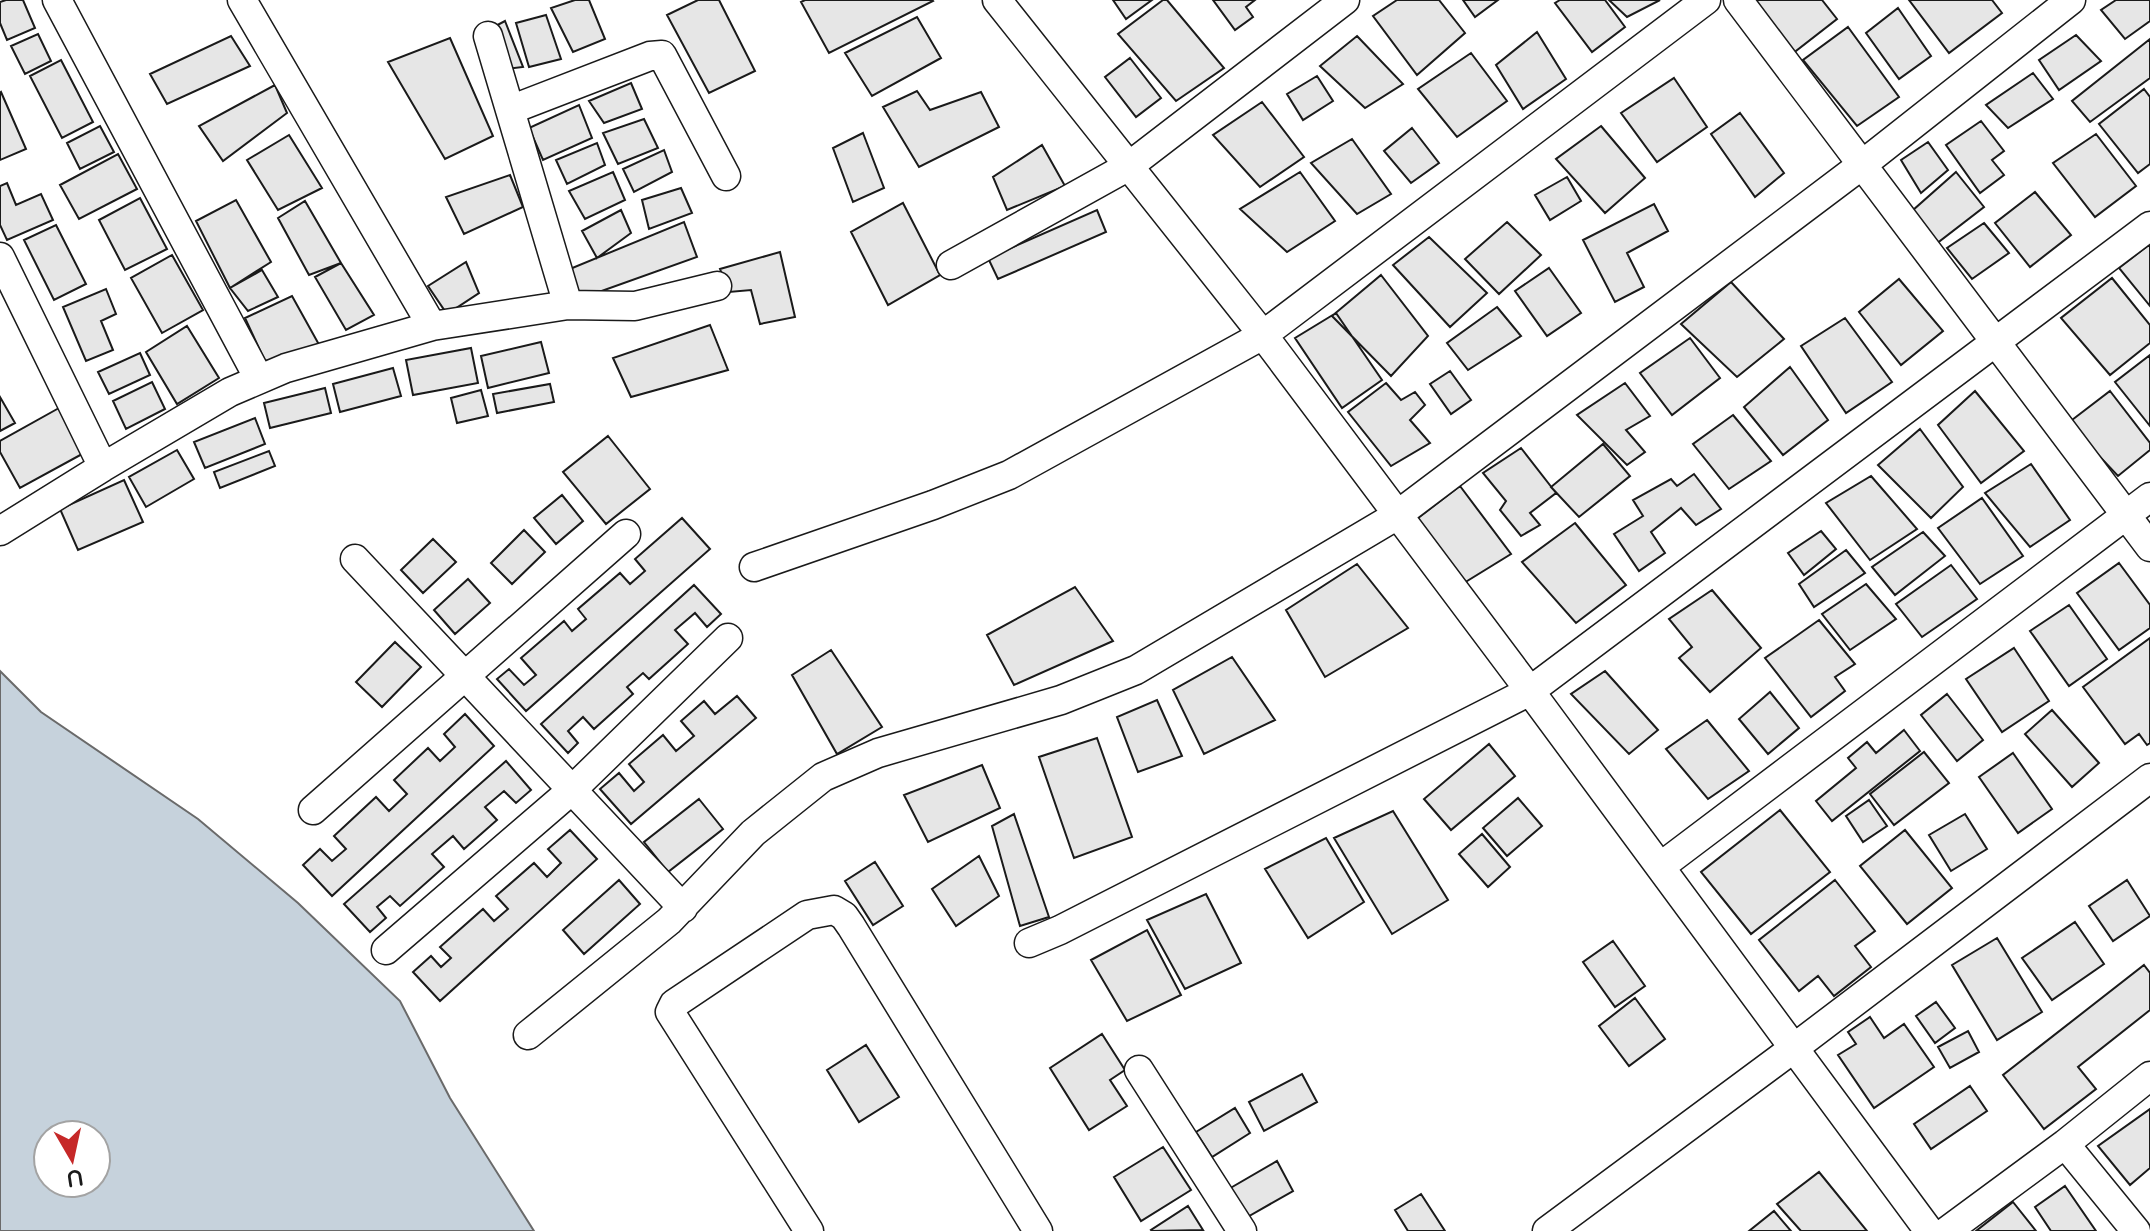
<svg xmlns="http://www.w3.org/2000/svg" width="2150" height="1231" viewBox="0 0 2150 1231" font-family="'Varela Round',sans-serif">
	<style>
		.water { fill: #c6d2dc; stroke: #6a6a6a; stroke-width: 2; fill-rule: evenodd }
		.building { fill: #e6e6e6; stroke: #1a1a1a; stroke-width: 2 }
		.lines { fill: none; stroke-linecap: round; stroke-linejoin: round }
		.minor-casing { stroke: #1a1a1a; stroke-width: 31 }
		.minor { stroke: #fff; stroke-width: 28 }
	</style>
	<rect width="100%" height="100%" fill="#fff"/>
	<!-- water -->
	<path class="water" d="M0 671 41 712 198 819 298 903 400 1001 450 1098 534 1231H0ZM48 1135H96V1183H48Z"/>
	<!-- building -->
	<path class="building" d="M6 0H23L35 28 7 40 0 23V2Z
		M575 0H589L605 39 573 52 551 8Z
		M698 0H719L755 71 709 93 667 15Z
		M805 0H932L933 1 829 53 801 2Z
		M1113 0H1152L1126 19Z
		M1163 0H1167L1224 68 1176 101 1118 34Z
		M1213 0H1255L1246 7 1253 17 1235 30Z
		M1397 0H1439L1465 33 1417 75 1373 16Z
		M1463 0H1498L1475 17Z
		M1560 0H1605L1625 27 1592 52 1555 3Z
		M1609 0H1660L1627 17Z
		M1753 0H1822L1837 19 1792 54Z
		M1909 0H1992L2002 13 1949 53Z
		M2116 0H2150V21L2125 39 2101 10Z
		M1898 8 1931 56 1899 79 1866 33Z
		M546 15 561 59 529 67 516 23Z
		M917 17 941 58 872 96 845 53Z
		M505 21 523 67 505 69 488 30Z
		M1848 27 1899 97 1857 126 1803 60Z
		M1537 32 1566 79 1523 109 1496 65Z
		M38 34 51 61 25 74 11 46Z
		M2076 35 2101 61 2059 90 2039 60Z
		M231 36 250 66 167 104 150 74Z
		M1357 36 1403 84 1365 108 1320 66Z
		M450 38 493 136 445 159 388 62Z
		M2150 39V78L2090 122 2072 101Z
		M1471 53 1507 101 1457 137 1418 89Z
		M1130 58 1161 98 1136 117 1105 77Z
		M61 60 93 122 62 138 30 76Z
		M2033 73 2053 99 2008 128 1986 105Z
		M1317 76 1333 101 1303 120 1287 94Z
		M1674 78 1707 127 1657 162 1621 113Z
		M631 83 642 109 604 123 589 101Z
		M275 85 287 113 223 161 199 126Z
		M2144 89 2150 97V164L2138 173 2099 124Z
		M917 91 930 110 981 92 999 127 919 167 883 107Z
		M1 92 26 149 0 160V93Z
		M1262 102 1304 157 1260 187 1213 135Z
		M579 105 592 138 543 160 529 128Z
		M1740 113 1784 173 1755 197 1711 134Z
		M644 119 658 148 618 164 603 133Z
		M1981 121 2004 151 1992 160 2004 175 1980 193 1946 145Z
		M100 126 114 152 80 169 67 143Z
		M1601 126 1645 178 1605 213 1556 159Z
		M1412 128 1439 163 1411 183 1384 151Z
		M863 133 884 188 853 202 833 148Z
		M2096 134 2136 186 2095 217 2053 163Z
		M289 135 322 188 278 210 247 160Z
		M1352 139 1391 194 1357 214 1311 163Z
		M1928 142 1948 170 1921 193 1901 160Z
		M597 143 605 165 567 184 556 160Z
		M1042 145 1065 186 1007 210 993 177Z
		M664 150 672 172 634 192 623 169Z
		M118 154 137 189 79 219 60 185Z
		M613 172 625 200 585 219 569 191Z
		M1300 172 1335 221 1287 252 1240 209Z
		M1956 172 1984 207 1936 244 1912 211Z
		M510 175 523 207 464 234 446 197Z
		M1567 177 1581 201 1550 220 1535 195Z
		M7 183 16 205 41 194 53 220 7 240 0 225V186Z
		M681 188 692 213 649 229 642 200Z
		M2035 192 2071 235 2030 267 1995 223Z
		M140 198 167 249 125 270 99 220Z
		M236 200 271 262 230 288 196 221Z
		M305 201 341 263 309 275 278 218Z
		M903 203 940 275 888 305 851 232Z
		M1654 204 1668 231 1627 253 1644 287 1615 302 1583 240Z
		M621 210 631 233 597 258 582 231Z
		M1097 210 1106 232 998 279 988 258Z
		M684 222 697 257 582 298 565 271Z
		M1507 222 1541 255 1499 294 1465 259Z
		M1984 223 2009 253 1972 279 1947 248Z
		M56 225 86 284 54 300 24 240Z
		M1429 237 1487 293 1450 327 1393 265Z
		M2150 244V306L2119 268Z
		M780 252 795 317 760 324 751 290 729 292 720 269Z
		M172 255 203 310 162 333 131 278Z
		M466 262 479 293 447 314 428 286Z
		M341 263 374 315 346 330 315 277Z
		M1549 268 1581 313 1547 336 1515 291Z
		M262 270 278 297 248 311 230 288Z
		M1381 275 1428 336 1391 376 1332 316Z
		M2112 278 2150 325V343L2110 375 2061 318Z
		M1899 279 1943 331 1901 365 1859 312Z
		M1731 282 1784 339 1737 377 1681 324Z
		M106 289 116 314 101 321 113 350 86 361 63 307Z
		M292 296 322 350 265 361 245 318Z
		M1497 307 1521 336 1468 370 1447 343Z
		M1336 313 1382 380 1342 408 1295 338Z
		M1845 318 1892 382 1846 413 1801 346Z
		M710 325 728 370 631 397 613 358Z
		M187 326 219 378 177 404 146 352Z
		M1690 338 1720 378 1672 415 1640 373Z
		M541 342 549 373 488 388 481 356Z
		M471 348 478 383 413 395 406 360Z
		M140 353 150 375 109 394 98 372Z
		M2150 355V426L2115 382Z
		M1790 367 1828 420 1783 455 1744 407Z
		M393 368 401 396 340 412 333 384Z
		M1450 371 1471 400 1451 414 1430 384Z
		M152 382 165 409 126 429 113 401Z
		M1386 383 1401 400 1415 392 1425 405 1410 420 1430 443 1391 466 1348 412Z
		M1625 383 1650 416 1626 430 1645 452 1627 465 1577 415Z
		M550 384 554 402 497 413 493 394Z
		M325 388 331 413 270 428 264 403Z
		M481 390 488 416 457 423 451 398Z
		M1975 391 2024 451 1981 483 1938 425Z
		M2110 391 2150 443V450L2118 476 2068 423Z
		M0 397 15 423 0 431Z
		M59 408 84 453 20 488 0 452V441Z
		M1733 415 1771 461 1729 489 1693 444Z
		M255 418 265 444 205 468 194 442Z
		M1920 429 1963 487 1931 518 1878 465Z
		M608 436 650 489 606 524 563 472Z
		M1603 444 1630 476 1579 517 1551 487Z
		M1521 448 1556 493 1530 513 1540 525 1521 536 1500 510 1506 501 1483 473Z
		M177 450 194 479 146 507 129 477Z
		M269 451 275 466 220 488 214 472Z
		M2031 464 2070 520 2030 547 1985 493Z
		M1694 474 1721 509 1696 525 1681 508 1651 532 1665 553 1639 571 1614 534 1643 516 1633 500 1671 479 1677 486Z
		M1871 476 1917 529 1870 560 1826 503Z
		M124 480 143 522 78 550 60 509Z
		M1460 486 1511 554 1459 586 1409 525Z
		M562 495 583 521 556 544 534 518Z
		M1982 498 2023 556 1980 584 1938 528Z
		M682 518 710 549 526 711 497 679 509 669 524 685 536 675 521 658 564 621 572 631 586 619 578 609 620 573 630 584 645 571 635 559Z
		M1575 523 1626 585 1576 623 1522 562Z
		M524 530 545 552 512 584 491 563Z
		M1821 531 1836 549 1804 575 1788 553Z
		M1923 532 1945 556 1895 595 1872 567Z
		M433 539 456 562 423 593 401 570Z
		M1846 550 1865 573 1814 607 1799 584Z
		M2119 563 2150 605V628L2119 650 2077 593Z
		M1357 564 1408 628 1325 677 1286 610Z
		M1951 565 1977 599 1922 637 1896 604Z
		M468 579 490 603 455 634 434 610Z
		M1866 584 1896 619 1850 650 1822 614Z
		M694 585 721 614 707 627 695 613 675 630 688 644 649 679 643 673 627 687 633 694 594 729 583 717 568 731 578 743 568 753 541 724Z
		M1075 587 1113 641 1014 685 987 635Z
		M1712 590 1761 648 1710 692 1679 658 1692 647 1669 619Z
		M2069 605 2107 659 2069 686 2030 631Z
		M1819 620 1855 664 1835 677 1845 691 1811 717 1765 658Z
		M2150 638V743L2147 745 2139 734 2125 744 2083 687Z
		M395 642 421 667 382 707 356 682Z
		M2014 648 2049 701 2002 732 1966 679Z
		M831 650 882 727 837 754 792 675Z
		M1232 657 1275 720 1204 754 1173 690Z
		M1605 671 1658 730 1629 754 1571 694Z
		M1770 692 1799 728 1768 754 1739 719Z
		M1947 694 1983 740 1957 761 1921 715Z
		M737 696 756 718 631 824 600 789 619 773 634 791 644 782 629 764 663 735 676 751 694 736 681 721 704 701 715 714Z
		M1157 700 1182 756 1138 772 1117 717Z
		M2052 710 2099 763 2072 787 2025 734Z
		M465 714 494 746 332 896 303 865 320 849 332 861 346 849 334 836 376 797 389 811 407 794 394 780 428 748 440 761 455 747 444 734Z
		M1707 720 1749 771 1708 799 1666 749Z
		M1904 730 1920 751 1832 821 1816 801 1856 768 1848 758 1867 742 1876 753Z
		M1097 738 1132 837 1074 858 1039 757Z
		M1489 744 1515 776 1451 830 1424 799Z
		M1924 752 1949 783 1894 825 1870 794Z
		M2013 753 2052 809 2018 833 1979 777Z
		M506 761 531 790 516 803 504 791 485 807 497 820 464 849 453 836 432 854 444 867 400 906 390 896 377 907 386 918 370 932 344 904Z
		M982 765 1000 808 928 842 904 795Z
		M1518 798 1542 826 1507 856 1483 828Z
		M699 799 723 829 668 872 644 842Z
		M1869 800 1887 826 1863 842 1846 816Z
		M1780 810 1830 872 1751 934 1701 872Z
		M1393 811 1448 900 1392 934 1334 838Z
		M1014 814 1049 917 1020 926 992 826Z
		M1965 814 1987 849 1951 871 1929 835Z
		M570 830 597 859 440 1001 413 972 431 956 441 967 451 958 440 947 483 909 494 921 508 909 496 896 534 863 547 877 561 863 548 849Z
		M1905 830 1952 888 1907 924 1860 866Z
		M1482 834 1510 867 1488 887 1459 854Z
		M1326 838 1364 902 1308 938 1265 869Z
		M979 856 999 896 956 926 932 889Z
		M875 862 903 906 873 925 845 881Z
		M619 880 640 904 584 954 563 930Z
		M1835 880 1875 931 1855 946 1871 967 1834 996 1818 976 1799 991 1759 940Z
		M2127 880 2150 916 2113 941 2089 906Z
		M1206 894 1241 963 1185 989 1147 920Z
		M2075 922 2104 964 2052 1000 2022 958Z
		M1147 930 1181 995 1127 1021 1091 960Z
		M1997 938 2042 1012 1997 1040 1952 965Z
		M1613 941 1645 986 1615 1007 1583 962Z
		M2144 965 2150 973V1010L2078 1067 2096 1089 2044 1129 2003 1075Z
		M1635 998 1665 1039 1629 1066 1599 1026Z
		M1936 1002 1955 1028 1935 1043 1916 1016Z
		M1870 1017 1884 1038 1904 1024 1934 1067 1874 1108 1838 1055 1856 1044 1848 1032Z
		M1968 1031 1979 1052 1950 1068 1938 1047Z
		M1102 1034 1125 1070 1110 1080 1127 1106 1089 1130 1050 1068Z
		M866 1045 899 1097 859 1122 827 1070Z
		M1302 1074 1317 1102 1264 1131 1249 1102Z
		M1970 1086 1987 1111 1931 1149 1914 1124Z
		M1235 1108 1250 1133 1212 1157 1196 1132Z
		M2150 1109V1168L2130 1185 2098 1146Z
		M1163 1147 1191 1190 1141 1221 1114 1177Z
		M1277 1161 1293 1191 1244 1219 1227 1190Z
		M1819 1172 1867 1231H1801L1777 1204Z
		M2065 1186 2096 1231H2051L2035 1207Z
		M1421 1194 1445 1231H1408L1395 1210Z
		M2013 1202 2036 1231H1976Z
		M1188 1206 1203 1230 1152 1231 1151 1230Z
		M1774 1211 1791 1231H1749Z"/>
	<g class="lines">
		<defs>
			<path id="minor" d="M57 0 259 379
				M242 0 432 326
				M997 0 1263 335 1530 691 1929 1231
				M1738 0 2150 547
				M488 36 510 110
				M0 257 103 467
				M951 265 1129 166 1345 0
				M568 305 635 306 717 286
				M0 531 103 467 230 392 286 368 432 326 568 305 510 110 650 56 662 55 726 176
				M355 559 683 908
				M754 567 933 505 1009 475 1263 335 1706 0
				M313 810 626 534
				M1660 867 2150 497
				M1029 943 1060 930 1530 691 2150 226
				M386 950 573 789 728 638
				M528 1035 669 921 753 833 823 777 878 753 1061 700 1136 670 1396 516 1863 164 2071 0
				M1139 1070 1242 1231
				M2065 1144 2136 1231
				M809 1231 670 1012 674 1004 807 915 834 910 844 916 851 926 1038 1231
				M1547 1231 1794 1048 2150 778
				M1947 1231 2065 1144 2150 1076"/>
		</defs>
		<!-- minor casing -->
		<use href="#minor" class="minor-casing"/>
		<!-- minor -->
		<use href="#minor" class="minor"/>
	</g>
	<!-- north arrow -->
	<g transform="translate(72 1159) rotate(171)"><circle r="38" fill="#ffffff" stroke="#a3a3a3" stroke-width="2"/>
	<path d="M0-6L14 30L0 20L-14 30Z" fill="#c62828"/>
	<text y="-12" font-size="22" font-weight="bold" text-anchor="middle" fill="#1a1a1a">U</text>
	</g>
</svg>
